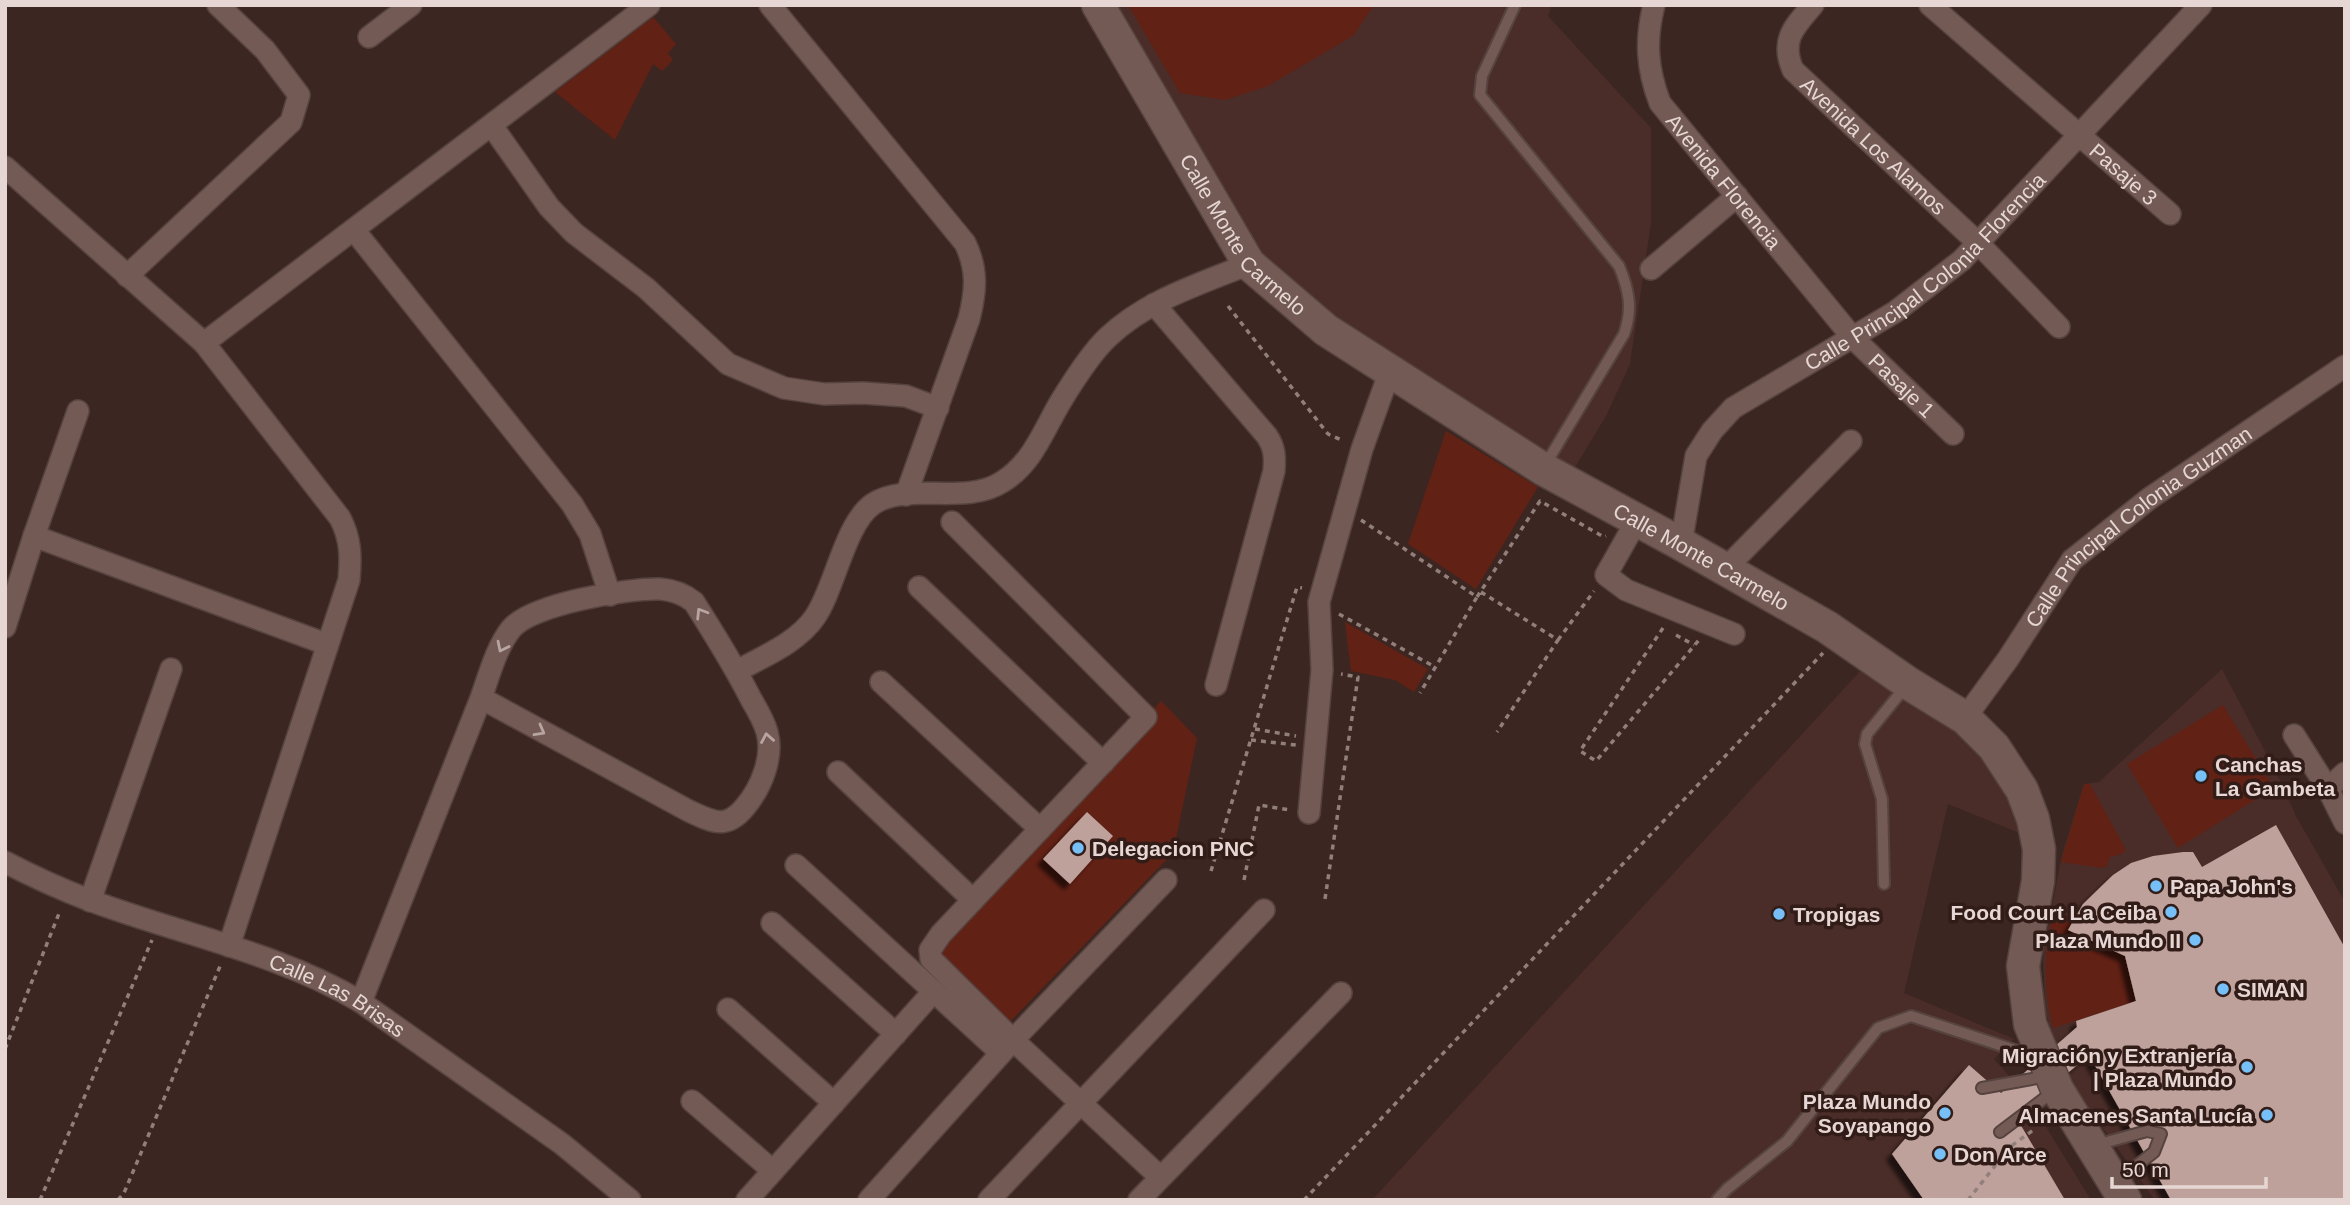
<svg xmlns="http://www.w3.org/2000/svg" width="2350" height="1205" viewBox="0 0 2350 1205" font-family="Arial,sans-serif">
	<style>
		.built { fill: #4a2d28 }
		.green { fill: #622115 }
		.building { fill: #bea19b; filter: url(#shadow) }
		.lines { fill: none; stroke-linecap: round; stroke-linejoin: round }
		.lane-casing { stroke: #56433f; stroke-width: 14 }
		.street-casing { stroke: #56433f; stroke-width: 24 }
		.secondary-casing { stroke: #56433f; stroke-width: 35 }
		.path { stroke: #917f7b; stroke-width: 3.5; stroke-dasharray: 5 5; stroke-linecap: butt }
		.lane { stroke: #735a54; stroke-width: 10 }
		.street { stroke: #735a54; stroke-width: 21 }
		.secondary { stroke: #735a54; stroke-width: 32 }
		.oneway { stroke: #b8a5a1 }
		.poi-dot { fill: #76c0f7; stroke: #321c18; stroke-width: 2.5 }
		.labels { text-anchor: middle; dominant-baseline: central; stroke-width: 7; stroke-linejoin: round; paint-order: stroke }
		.street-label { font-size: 21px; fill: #e6d7d4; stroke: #321c18 }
		.poi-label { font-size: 21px; font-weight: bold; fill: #e6d7d4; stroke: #321c18; text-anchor: start }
	</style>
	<defs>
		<filter id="shadow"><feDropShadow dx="-6" dy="6" stdDeviation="2" flood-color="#0009"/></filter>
	</defs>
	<rect width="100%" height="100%" fill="#3c2621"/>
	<!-- built -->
	<path class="built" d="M1098 5H1552L1548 16 1651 128V223L1630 364 1606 416 1566 482 1249 264Z
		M1865 666 1961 726 2005 784 2022 834 1948 804 1904 993 2014 1039 1994 1059 2027 1096 2091 1200H1372Z
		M2222 669 2281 782 2296 816 2345 902V1200H2155L2084 1102 2057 1054 2050 1029 2045 1008 2043 953 2062 855 2084 784 2099 782Z"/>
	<!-- green -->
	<path class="green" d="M1128 5H1374L1353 36 1268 86 1225 100 1180 93Z
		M653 17 676 44 668 53 673 60 662 71 653 64 615 140 555 92Z
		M1446 431 1538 487 1476 589 1408 544Z
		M1345 622 1428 669 1414 692 1395 680 1351 671Z
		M1161 701 1197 738 1173 853 1003 1029 937 966 944 931Z
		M2223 705 2274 788 2178 848 2127 764Z
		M2084 784H2090L2126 850 2121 854 2110 857 2107 866 2101 868 2061 862Z
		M2053 912 2075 917 2068 930 2125 956 2136 1001 2053 1028C2043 990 2044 951 2053 912Z"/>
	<!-- building -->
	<path class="building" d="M1087 812 1113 836 1070 884 1043 859Z
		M2276 825 2345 948V1200H2171L2089 1055 2016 1117 2065 1200H1924L1892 1154 1969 1065 2001 1093 2077 1027 2076 1021 2136 1001 2125 956 2068 930 2083 904 2113 875 2131 863 2153 856 2183 852H2193L2202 867Z"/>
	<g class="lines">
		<defs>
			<path id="lane" d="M1515 5 1482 76 1480 95 1619 266C1629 290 1633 309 1624 334L1544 467
				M1884 884 1882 799 1865 744 1867 734 1906 686
				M1982 1088 2048 1076
				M2000 1132 2054 1091
				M2096 1145 2147 1131 2161 1134 2154 1152 2117 1181
				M1717 1200 1727 1189 1787 1141 1878 1028 1911 1016 2036 1057"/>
			<g id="street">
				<path d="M770 5 965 243C978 270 976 291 969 319L906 495"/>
				<path id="s1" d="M1654 5C1645 40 1647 69 1660 103L1853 338 1953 434"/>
				<path id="s2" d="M1813 5C1794 27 1780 40 1793 70L1978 243 2059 327"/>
				<path id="s3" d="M1930 5 2170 214"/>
				<path d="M369 37 411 5"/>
				<path d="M492 126 549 207 574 233 646 288 728 364 784 388 824 394 863 393 906 396 938 408"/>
				<path d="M5 167 204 343 340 518C351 539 351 557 349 580L229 946"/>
				<path d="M354 230 572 504 590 534 610 595"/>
				<path d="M1651 269 1737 196"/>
				<path d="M127 276 291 122 299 95 265 50 218 5"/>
				<path d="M1154 304 1267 436C1275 448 1275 457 1274 471L1216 685"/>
				<path d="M204 343 649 5"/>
				<path d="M1637 520 1606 575 1626 590 1734 634"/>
				<path d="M952 522 1146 717 941 934 930 950 931 959 1013 1040 1160 1177"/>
				<path d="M34 536 326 644"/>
				<path id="s4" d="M1681 544 1696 456 1712 431 1733 408 1895 312 1962 260 2201 5"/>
				<path d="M1725 569 1851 441"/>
				<path d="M919 587 1103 763"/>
				<path d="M5 627 34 536 78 411"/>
				<path d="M737 671C764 656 797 643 815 617 835 588 845 523 873 504 908 481 965 506 1002 482 1033 463 1043 431 1061 401 1072 383 1093 351 1108 337 1147 300 1200 284 1249 264"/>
				<path d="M881 682 1040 829"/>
				<path id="s5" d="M1965 718 2008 659 2072 560 2150 498 2345 366"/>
				<path d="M2294 735 2328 789 2345 823"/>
				<path d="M838 772 973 900"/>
				<path d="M2328 789 2345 773"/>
				<path d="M1309 813 1322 670 1319 602 1362 449 1390 371"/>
				<path id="s6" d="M5 862C32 876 60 889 89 900 179 934 277 952 361 1002L562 1144 630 1200"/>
				<path d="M796 865 1001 1053"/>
				<path d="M90 901 171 669"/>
				<path d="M772 923 896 1034"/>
				<path d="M361 1002 481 698C489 676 496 648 511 629 531 604 628 588 660 589 673 590 684 594 694 602 714 634 734 665 751 699 757 709 764 721 767 732 774 757 761 788 745 807 726 830 713 822 689 811L481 698"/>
				<path d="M728 1009 834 1103"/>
				<path d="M692 1101 773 1171"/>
				<path d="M747 1200 934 991"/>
				<path d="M869 1200 1013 1040 1166 880"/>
				<path d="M989 1200 1264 910"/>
				<path d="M1139 1200 1341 993"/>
			</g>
			<g id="secondary">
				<path id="s7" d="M1098 5 1249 264 1326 330 1543 469 1681 544 1827 627 1908 683 1965 718 1994 747 2022 790 2033 819 2039 849 2038 881 2023 966 2030 1024 2057 1089 2125 1200"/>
			</g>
		</defs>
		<!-- lane casing -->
		<use href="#lane" class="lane-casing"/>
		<!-- street casing -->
		<use href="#street" class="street-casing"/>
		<!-- secondary casing -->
		<use href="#secondary" class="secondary-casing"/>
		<!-- path -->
		<path class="path" d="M1228 306 1328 434 1344 441
			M1361 520 1477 597 1420 693
			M1481 592 1558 640 1497 732
			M1477 597 1540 501 1604 537 1606 536
			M1339 614 1435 667
			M1663 628 1580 751 1596 761 1699 640
			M1676 635 1694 645
			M1558 640 1594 591
			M1255 729 1296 736
			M1251 740 1296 745
			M1211 871 1297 587 1302 588
			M1244 880 1259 805 1290 810
			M1325 899 1358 677 1341 674
			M5 1049 60 911
			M40 1200 152 940
			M118 1200 124 1193 221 964
			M1304 1200 1823 653
			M1968 1200 2010 1147 2036 1128"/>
		<!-- lane -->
		<use href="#lane" class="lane"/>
		<!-- street -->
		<use href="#street" class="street"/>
		<!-- secondary -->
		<use href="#secondary" class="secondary"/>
	</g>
	<!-- one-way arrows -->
	<defs><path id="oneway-chevron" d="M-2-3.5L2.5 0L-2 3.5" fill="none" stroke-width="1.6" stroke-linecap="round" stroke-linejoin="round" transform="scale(1.75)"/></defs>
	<g class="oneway">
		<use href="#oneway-chevron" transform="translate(701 613) rotate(-122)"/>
		<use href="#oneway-chevron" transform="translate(502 647) rotate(116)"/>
		<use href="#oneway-chevron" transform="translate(540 731) rotate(29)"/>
		<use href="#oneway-chevron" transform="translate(767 738) rotate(-100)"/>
	</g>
	<!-- markers -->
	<g class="poi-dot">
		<circle cx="2201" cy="776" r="7"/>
		<circle cx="1078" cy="848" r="7"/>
		<circle cx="2156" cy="886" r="7"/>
		<circle cx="2171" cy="912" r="7"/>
		<circle cx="1779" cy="914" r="7"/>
		<circle cx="2195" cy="940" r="7"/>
		<circle cx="2223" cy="989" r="7"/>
		<circle cx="2247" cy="1067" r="7"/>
		<circle cx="1945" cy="1113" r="7"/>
		<circle cx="2267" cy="1115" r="7"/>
		<circle cx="1940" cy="1154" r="7"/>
	</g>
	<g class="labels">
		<!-- street labels -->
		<g class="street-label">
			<text stroke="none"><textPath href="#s2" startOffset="184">Avenida Los Alamos</textPath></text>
			<text stroke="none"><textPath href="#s3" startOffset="257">Pasaje 3</textPath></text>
			<text stroke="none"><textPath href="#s1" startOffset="201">Avenida Florencia</textPath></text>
			<text stroke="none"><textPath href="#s7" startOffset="273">Calle Monte Carmelo</textPath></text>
			<text stroke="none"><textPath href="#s4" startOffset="387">Calle Principal Colonia Florencia</textPath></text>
			<text stroke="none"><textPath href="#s1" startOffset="472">Pasaje 1</textPath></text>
			<text stroke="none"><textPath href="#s5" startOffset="262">Calle Principal Colonia Guzman</textPath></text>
			<text stroke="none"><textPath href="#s7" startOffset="840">Calle Monte Carmelo</textPath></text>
			<text stroke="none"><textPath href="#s6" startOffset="359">Calle Las Brisas</textPath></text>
		</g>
		<!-- poi labels -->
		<g class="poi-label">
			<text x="2215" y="764">Canchas<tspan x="2215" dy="24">La Gambeta</tspan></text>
			<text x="1092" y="848">Delegacion PNC</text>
			<text x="2170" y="886">Papa John's</text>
			<text x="2157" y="912" text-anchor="end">Food Court La Ceiba</text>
			<text x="1793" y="914">Tropigas</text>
			<text x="2181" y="940" text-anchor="end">Plaza Mundo II</text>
			<text x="2237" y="989">SIMAN</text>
			<text x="2233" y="1055" text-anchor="end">Migración y Extranjería<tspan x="2233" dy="24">| Plaza Mundo</tspan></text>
			<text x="1931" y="1101" text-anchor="end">Plaza Mundo<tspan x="1931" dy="24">Soyapango</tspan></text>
			<text x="2253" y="1115" text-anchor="end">Almacenes Santa Lucía</text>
			<text x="1954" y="1154">Don Arce</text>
		</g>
	</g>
	<!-- border -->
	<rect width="2350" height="1205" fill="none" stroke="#e6d7d4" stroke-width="14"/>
	<!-- scale -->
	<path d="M2112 1177v10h154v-10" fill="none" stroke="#e6d7d4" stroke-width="3.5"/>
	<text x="2122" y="1177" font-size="21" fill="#e6d7d4" stroke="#321c18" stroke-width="5" paint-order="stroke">50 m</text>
</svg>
